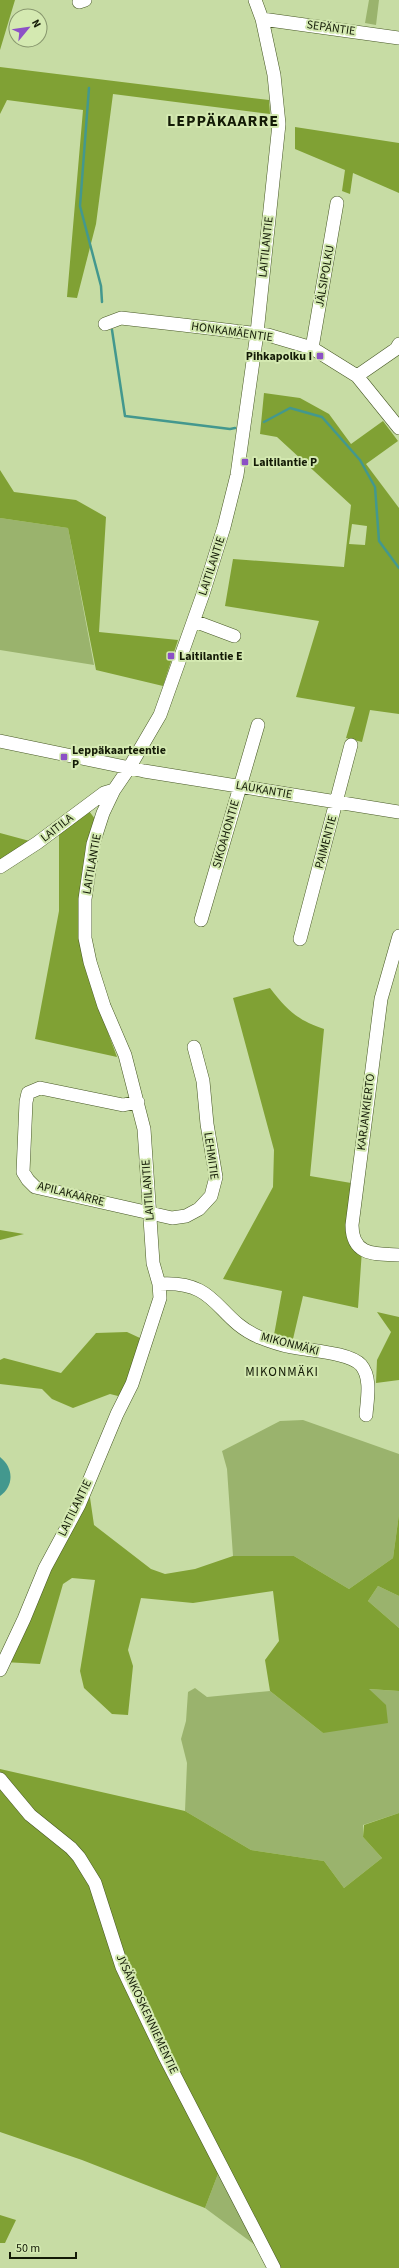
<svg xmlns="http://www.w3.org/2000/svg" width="399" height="2268" viewBox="0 0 399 2268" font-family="'Source Sans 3',sans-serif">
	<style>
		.green { fill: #9ab36d }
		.forest { fill: #80a134; fill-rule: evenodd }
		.water { fill: #43988e }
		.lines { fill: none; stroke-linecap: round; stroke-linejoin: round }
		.stream { stroke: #43988e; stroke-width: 2.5 }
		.minor-casing { stroke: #475825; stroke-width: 14 }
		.minor { stroke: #fff; stroke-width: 13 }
		.poi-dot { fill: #8c50c6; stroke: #d4e9b1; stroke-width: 1.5 }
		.labels { text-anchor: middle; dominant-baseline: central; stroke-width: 4; stroke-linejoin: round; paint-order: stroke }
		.street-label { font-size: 12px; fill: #131a06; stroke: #d4e9b1 }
		.poi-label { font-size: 12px; font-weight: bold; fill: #131a06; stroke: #d4e9b1; text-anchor: start }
		.neighbourhood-label { font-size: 13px; letter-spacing: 1px; fill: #131a06; stroke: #d4e9b1 }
		.district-label { font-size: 16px; font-weight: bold; letter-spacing: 1px; fill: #131a06; stroke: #d4e9b1 }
	</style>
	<rect width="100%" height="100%" fill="#c7dca4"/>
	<!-- green -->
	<path class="green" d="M369 0H379L376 25 365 23Z
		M0 518 68 528 94 665 0 650Z
		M303 1420 399 1454V1514L393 1558 349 1589 294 1556H233L227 1469 222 1451 280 1421Z
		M378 1586 399 1596V1628L368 1601Z
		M195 1688 207 1697 270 1691 323 1733 368 1689 399 1691V1813L363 1825V1837L382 1858 344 1888 324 1861 251 1850 185 1811 187 1763 181 1739 186 1721 188 1692Z
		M221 2166 255 2245 205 2208Z"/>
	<!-- forest -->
	<path class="forest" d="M0 0H15L0 50Z
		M0 67 269 100 270 114 113 94 96 224 77 298 67 297 83 110 7 100 0 114Z
		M295 127 399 143V193L353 173 350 194 342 191 345 170 295 149Z
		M264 393 300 398 329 414 351 444 383 421 398 441 366 464 399 508V714L370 710 362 742 346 738 355 707 296 697 319 621 225 606 233 559 344 567 351 505 277 437 260 434ZM352 524 367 526 365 545 349 544Z
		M0 470 14 492 76 500 106 517 99 632 178 640 163 686 96 670 68 528 0 518Z
		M89 811 95 819 86 844 81 900 99 1008 117 1057 35 1039 59 911V834Z
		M0 833 37 843 0 861Z
		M270 988C287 1010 297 1020 324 1029L310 1176 357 1184 352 1225 362 1250 358 1308 303 1296 293 1339 274 1335 282 1291 223 1279 273 1187 274 1150 233 998Z
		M0 1230 24 1234 0 1240Z
		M377 1312 399 1317V1380L376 1383 377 1360 391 1332Z
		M127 1332 140 1338 127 1386 118 1396 110 1394 73 1408 52 1399 42 1389 0 1384V1360L4 1358 61 1373 96 1333Z
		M88 1484 94 1525 151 1569 165 1574 195 1569 233 1556H294L349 1589 393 1558 399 1514V1596L378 1586 368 1601 399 1628V1691L369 1689 386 1705 388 1723 323 1733 270 1691 265 1660 279 1641 273 1591 193 1603 141 1598 128 1650 133 1666 128 1715 112 1714 84 1688 80 1671 95 1580 72 1578 63 1584 40 1664 4 1662Z
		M0 1769 185 1811 251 1850 324 1861 344 1888 382 1858 363 1837 364 1825 399 1813V2268H274L221 2166 205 2208 82 2160 0 2132Z
		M0 2215 16 2220 5 2243H0Z"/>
	<!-- water -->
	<path class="water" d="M0 1457C14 1468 14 1486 0 1496Z"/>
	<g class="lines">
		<!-- stream -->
		<path class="stream" d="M89 88 80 206 101 286 102 302
			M112 330 125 416 230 429 235 428
			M264 422 290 408 322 417 360 460 375 487 379 541 399 568"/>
		<defs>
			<path id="minor" d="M79 2 85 0
				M262 19 399 38
				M105 324 121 318 183 325 268 335 312 348 357 376 399 428
				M312 348 337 203
				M357 376 396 349 399 344
				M194 621 234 636
				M0 741 144 771 399 812
				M0 867 37 843 104 793 114 790
				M201 920 258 725
				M399 936 381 999 352 1225C352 1256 375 1254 399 1255
				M300 939 351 745
				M138 1102 123 1105 40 1088 28 1093 26 1102 23 1172 28 1180 35 1187 172 1218 186 1216 199 1209 211 1196 216 1177 207 1124 203 1081 194 1047
				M159 1284C219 1280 215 1318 259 1337 269 1341 281 1345 291 1347 309 1351 349 1352 361 1365 372 1378 367 1400 366 1415
				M0 1670 24 1619 45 1568 79 1505 117 1414 132 1384 160 1298 159 1284 153 1263 144 1129 125 1055 104 1006 90 962 85 938V899L93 844 103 813 114 790 129 768 160 715 203 594 224 527 237 475 257 333 279 124 274 75 262 19 255 0
				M0 1779 30 1815 71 1848 79 1857 95 1883 122 1967 130 1984 164 2055 274 2268"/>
		</defs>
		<!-- minor casing -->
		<use href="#minor" class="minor-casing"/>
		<!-- minor -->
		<use href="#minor" class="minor"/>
	</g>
	<!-- markers -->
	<g class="poi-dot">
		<rect x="316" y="352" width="8" height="8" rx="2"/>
		<rect x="241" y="458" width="8" height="8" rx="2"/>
		<rect x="167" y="652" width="8" height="8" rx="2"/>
		<rect x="60" y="753" width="8" height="8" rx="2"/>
	</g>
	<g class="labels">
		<!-- street labels -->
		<g class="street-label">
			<text transform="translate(331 28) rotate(8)">SEPÄNTIE</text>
			<text transform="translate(266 247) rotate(-84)">LAITILANTIE</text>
			<text transform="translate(325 276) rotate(-80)">JÄLSIPOLKU</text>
			<text transform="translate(232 332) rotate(8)">HONKAMÄENTIE</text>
			<text transform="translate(212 566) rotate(-72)">LAITILANTIE</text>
			<text transform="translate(264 790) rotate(10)">LAUKANTIE</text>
			<text transform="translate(57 828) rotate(-38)">LAITILA</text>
			<text transform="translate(226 834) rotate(-74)">SIKOAHONTIE</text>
			<text transform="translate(326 842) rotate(-75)">PAIMENTIE</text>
			<text transform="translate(92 864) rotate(-80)">LAITILANTIE</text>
			<text transform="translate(366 1112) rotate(-83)">KARJANKIERTO</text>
			<text transform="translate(211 1156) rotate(82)">LEHMITIE</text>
			<text transform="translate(148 1190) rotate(-94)">LAITILANTIE</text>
			<text transform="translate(71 1194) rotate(14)">APILAKAARRE</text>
			<text transform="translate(290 1344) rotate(15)">MIKONMÄKI</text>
			<text transform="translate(75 1508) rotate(-64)">LAITILANTIE</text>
			<text transform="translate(147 2014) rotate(65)">JYSÄNKOSKENNIEMENTIE</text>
		</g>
		<!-- poi labels -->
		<g class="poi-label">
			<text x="312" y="356" text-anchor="end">Pihkapolku I</text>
			<text x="253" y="462">Laitilantie P</text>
			<text x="179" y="656">Laitilantie E</text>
			<text x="72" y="750">Leppäkaarteentie<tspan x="72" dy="14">P</tspan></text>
		</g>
		<!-- neighbourhood labels -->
		<g class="neighbourhood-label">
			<text x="282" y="1372">MIKONMÄKI</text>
		</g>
		<!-- district labels -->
		<g class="district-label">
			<text x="223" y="121">LEPPÄKAARRE</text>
		</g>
	</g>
	<!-- north arrow -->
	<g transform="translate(28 28) rotate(61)"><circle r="19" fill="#d4e9b1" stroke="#87966d"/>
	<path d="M0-3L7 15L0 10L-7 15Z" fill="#8c50c6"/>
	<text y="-6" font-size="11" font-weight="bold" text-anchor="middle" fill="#131a06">N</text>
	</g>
	<!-- scale -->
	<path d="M10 2252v6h66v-6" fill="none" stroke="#131a06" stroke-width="2"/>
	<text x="16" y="2252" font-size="12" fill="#131a06" stroke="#d4e9b1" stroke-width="3" paint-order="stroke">50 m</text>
</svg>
